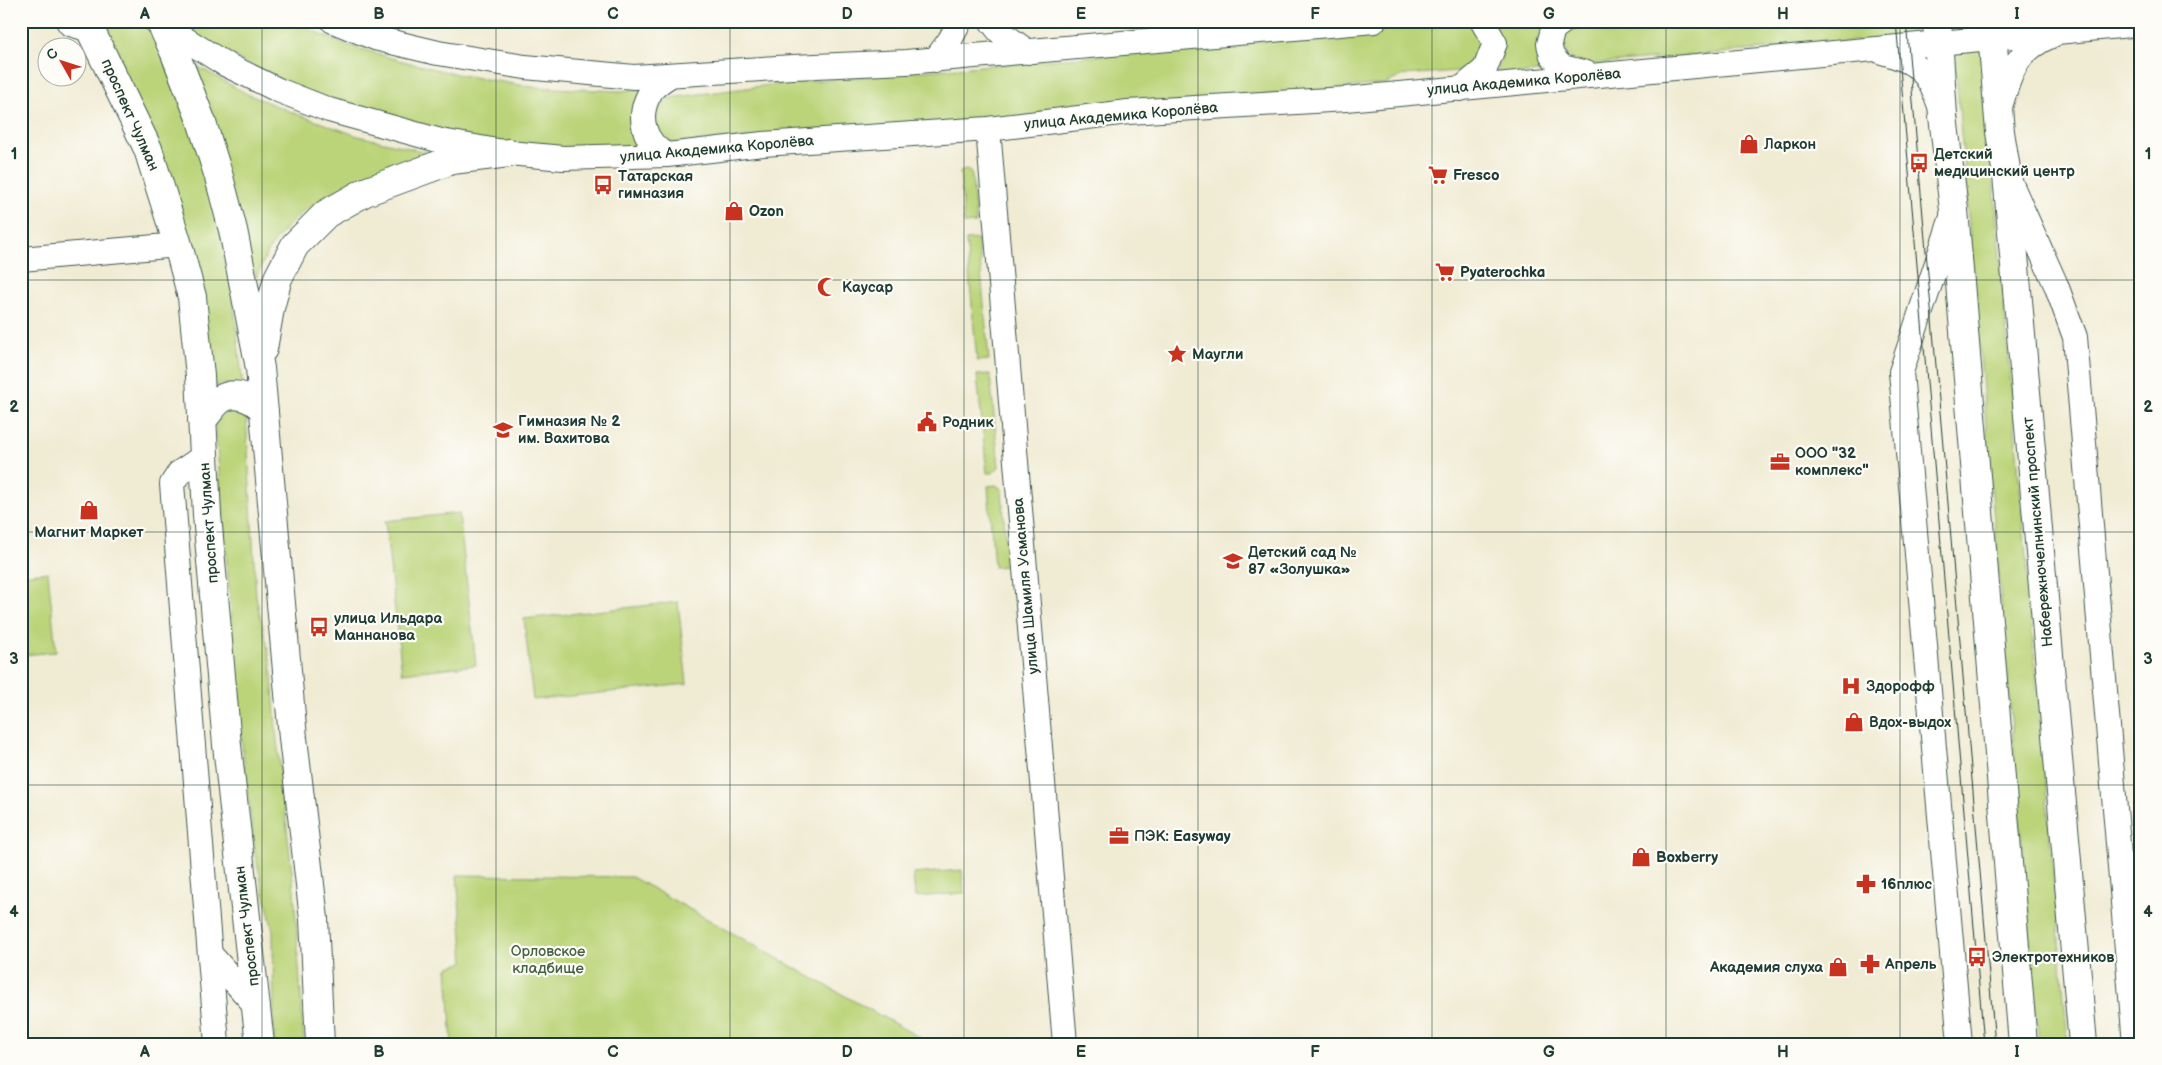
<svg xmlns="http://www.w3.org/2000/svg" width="2162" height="1065" viewBox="0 0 2162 1065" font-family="'Balsamiq Sans',sans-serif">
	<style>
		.green { fill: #bbd479; stroke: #6d8856 }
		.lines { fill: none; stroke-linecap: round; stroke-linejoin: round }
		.minor-casing { stroke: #3e574c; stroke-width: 26 }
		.major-casing { stroke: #3e574c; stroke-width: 30 }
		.minor { stroke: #fff; stroke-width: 24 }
		.major { stroke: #fff; stroke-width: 28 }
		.tram { stroke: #1f3d34; stroke-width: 1 }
		.grid { fill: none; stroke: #1f3d34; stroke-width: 1; stroke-opacity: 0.55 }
		.labels { text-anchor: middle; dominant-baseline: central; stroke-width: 4.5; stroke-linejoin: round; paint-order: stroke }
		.street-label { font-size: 15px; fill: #1f3d34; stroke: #fdfcf7 }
		.poi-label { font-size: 15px; font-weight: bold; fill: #1f3d34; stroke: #fdfcf7; text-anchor: start }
		.park-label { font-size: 15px; fill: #466345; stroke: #fdfcf7 }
		.neatline { fill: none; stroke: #1f3d34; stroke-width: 2 }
		.grid-label { font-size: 16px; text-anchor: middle; font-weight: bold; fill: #1f3d34 }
	</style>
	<rect width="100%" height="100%" fill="#fdfcf7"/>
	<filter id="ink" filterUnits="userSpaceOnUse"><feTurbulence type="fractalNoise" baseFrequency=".02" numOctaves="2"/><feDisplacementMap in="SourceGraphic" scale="10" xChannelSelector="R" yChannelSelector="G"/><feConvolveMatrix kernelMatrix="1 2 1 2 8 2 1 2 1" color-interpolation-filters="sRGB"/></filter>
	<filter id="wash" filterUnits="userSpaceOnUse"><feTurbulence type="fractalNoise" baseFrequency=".0096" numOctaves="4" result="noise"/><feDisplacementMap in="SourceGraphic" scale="20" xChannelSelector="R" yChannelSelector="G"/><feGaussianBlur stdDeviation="1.12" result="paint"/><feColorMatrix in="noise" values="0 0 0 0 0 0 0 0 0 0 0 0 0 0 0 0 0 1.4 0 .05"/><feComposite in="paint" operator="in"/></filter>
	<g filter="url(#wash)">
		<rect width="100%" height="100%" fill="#f0ebd3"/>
		<!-- green -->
		<path class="green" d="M97 21H139L153 32 207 173 231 278 243 388 221 384 213 387 204 313Z
			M172 21H291L338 42 398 60 456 74 531 87 618 91 643 89C628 119 629 119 645 149L616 153 470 143 309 92 264 73Z
			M1493 21 1544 29 1542 60 1546 71 1496 76 1501 59Z
			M1596 21H1921L1923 35 1585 65C1566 62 1555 40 1572 27 1579 21 1588 22 1596 21Z
			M1951 21H1978L1979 29 1952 32Z
			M1467 23 1476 26C1487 47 1486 52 1469 70L1404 75 1385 84 912 127 672 143 660 135C654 120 655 107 670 98L777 84Z
			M1982 49 2068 1044H2039L1954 51Z
			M186 60 247 94 294 113 358 136 443 156C379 170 310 189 271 247 265 256 261 267 256 278Z
			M969 170 972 176 976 223 964 224 960 171Z
			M978 239 989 360 977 361 966 240Z
			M990 374 999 467 993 473H987L977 375Z
			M240 408 246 415 256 597 271 663 277 741 294 890 304 1044H274L273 931 255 854 242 744 215 423 228 410Z
			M996 485 1002 489 1007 566 994 567 988 486Z
			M459 513 476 665 402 673 385 521Z
			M48 572 56 652 21 655V575Z
			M678 602 687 684 533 700 524 619Z
			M962 870 964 893 915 897 913 874Z
			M457 875 632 877 931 1044H452L447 968 464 962Z"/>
	</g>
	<g filter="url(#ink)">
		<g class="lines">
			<defs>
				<path id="minor" d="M68 21 70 24 91 30
					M156 21 225 64 278 90 329 110 441 141 509 153 563 158 667 155 763 144 988 129 1128 112 1346 99 2141 24
					M333 21 375 38 438 53 525 67 634 77 793 67 906 62 1374 21
					M991 21 999 31 1028 52
					M1564 21 1553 29 1549 44 1552 56 1562 67 1586 73
					M1882 52C1918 62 1928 71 1940 106
					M935 60 950 40 960 21
					M1461 89 1485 69 1495 43 1482 21
					M2000 107C2011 71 2015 51 2053 35
					M988 129 1065 1044
					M667 155C644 143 636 117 650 93 654 85 663 80 671 75
					M2011 184 2056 285 2075 337 2135 1044
					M1953 214 1901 372 1960 1044
					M21 259 178 245
					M204 456 179 473 172 484 217 1044
					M210 954 257 1007"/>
				<path id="major" d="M86 21 148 149 178 245 192 297 200 376 207 515 227 745 260 1044
					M160 21 174 51 201 120 219 177 233 230 260 368 293 738 314 919 320 1044
					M1937 21 1943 116 1954 210 2023 1044
					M1991 21 2000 132 2007 175 2083 1044
					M263 349 270 308 278 278 295 245 326 214 365 192 452 160 509 153
					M202 421C207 414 214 404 221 399 236 390 254 399 264 410"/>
			</defs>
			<!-- minor casing -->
			<use href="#minor" class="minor-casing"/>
			<!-- major casing -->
			<use href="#major" class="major-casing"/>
			<!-- minor -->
			<use href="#minor" class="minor"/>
			<!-- major -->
			<use href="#major" class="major"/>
			<!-- tram -->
			<path class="tram" d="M1896 21 1984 1044
				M1906 21 1995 1044"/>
		</g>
	</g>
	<!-- grid -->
	<path class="grid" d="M262 21V1044M496 21V1044M730 21V1044M964 21V1044M1198 21V1044M1432 21V1044M1666 21V1044M1900 21V1044M21 280H2141M21 532H2141M21 785H2141"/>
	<!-- icons -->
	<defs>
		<symbol id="shop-bare" viewBox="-9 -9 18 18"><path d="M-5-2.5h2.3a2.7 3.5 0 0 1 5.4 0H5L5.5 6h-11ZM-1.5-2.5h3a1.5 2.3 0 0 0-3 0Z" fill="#c8321e" stroke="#fdfcf7" stroke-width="2.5" paint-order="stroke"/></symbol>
		<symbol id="bus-bare" viewBox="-9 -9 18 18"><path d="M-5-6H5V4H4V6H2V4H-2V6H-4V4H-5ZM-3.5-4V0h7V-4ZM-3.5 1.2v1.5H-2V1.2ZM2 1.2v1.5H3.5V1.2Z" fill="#c8321e" stroke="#fdfcf7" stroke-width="2.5" paint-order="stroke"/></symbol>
		<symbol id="supermarket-bare" viewBox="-9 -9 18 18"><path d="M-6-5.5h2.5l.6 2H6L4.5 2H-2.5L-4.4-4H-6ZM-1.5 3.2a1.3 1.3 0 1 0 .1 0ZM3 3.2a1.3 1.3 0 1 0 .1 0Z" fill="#c8321e" stroke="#fdfcf7" stroke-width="2.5" paint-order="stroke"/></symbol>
		<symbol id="mosque-bare" viewBox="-9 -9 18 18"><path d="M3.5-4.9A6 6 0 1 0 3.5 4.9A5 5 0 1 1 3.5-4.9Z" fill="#c8321e" stroke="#fdfcf7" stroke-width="2.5" paint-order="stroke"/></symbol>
		<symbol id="sight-bare" viewBox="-9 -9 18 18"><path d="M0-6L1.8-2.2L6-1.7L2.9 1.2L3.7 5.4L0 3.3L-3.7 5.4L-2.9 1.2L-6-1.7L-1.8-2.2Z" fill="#c8321e" stroke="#fdfcf7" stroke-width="2.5" paint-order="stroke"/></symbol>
		<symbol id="civic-bare" viewBox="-9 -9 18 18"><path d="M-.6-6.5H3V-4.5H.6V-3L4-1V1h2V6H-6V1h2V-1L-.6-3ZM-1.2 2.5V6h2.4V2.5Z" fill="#c8321e" stroke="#fdfcf7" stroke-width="2.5" paint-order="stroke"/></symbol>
		<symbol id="school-bare" viewBox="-9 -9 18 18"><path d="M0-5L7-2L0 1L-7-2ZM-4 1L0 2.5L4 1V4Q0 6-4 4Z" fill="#c8321e" stroke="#fdfcf7" stroke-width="2.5" paint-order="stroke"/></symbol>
		<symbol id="office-bare" viewBox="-9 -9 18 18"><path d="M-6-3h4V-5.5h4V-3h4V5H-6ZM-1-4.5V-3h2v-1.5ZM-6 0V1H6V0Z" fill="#c8321e" stroke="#fdfcf7" stroke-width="2.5" paint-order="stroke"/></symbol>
		<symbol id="hospital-bare" viewBox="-9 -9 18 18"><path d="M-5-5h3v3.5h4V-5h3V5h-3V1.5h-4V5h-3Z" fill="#c8321e" stroke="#fdfcf7" stroke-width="2.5" paint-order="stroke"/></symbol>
		<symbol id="pharmacy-bare" viewBox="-9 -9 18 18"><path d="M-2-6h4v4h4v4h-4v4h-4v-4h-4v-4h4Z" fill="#c8321e" stroke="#fdfcf7" stroke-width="2.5" paint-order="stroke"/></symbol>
	</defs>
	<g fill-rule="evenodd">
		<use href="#shop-bare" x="1735" y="130" width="28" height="28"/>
		<use href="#bus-bare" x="1905" y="149" width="28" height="28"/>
		<use href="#supermarket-bare" x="1424" y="161" width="28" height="28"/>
		<use href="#bus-bare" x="589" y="171" width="28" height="28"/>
		<use href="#shop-bare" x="720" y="197" width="28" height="28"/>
		<use href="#supermarket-bare" x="1431" y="258" width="28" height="28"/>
		<use href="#mosque-bare" x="813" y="273" width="28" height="28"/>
		<use href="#sight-bare" x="1163" y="340" width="28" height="28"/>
		<use href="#civic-bare" x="913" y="408" width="28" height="28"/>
		<use href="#school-bare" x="489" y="416" width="28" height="28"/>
		<use href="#office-bare" x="1766" y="448" width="28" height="28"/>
		<use href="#shop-bare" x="75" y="496" width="28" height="28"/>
		<use href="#school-bare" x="1219" y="547" width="28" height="28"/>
		<use href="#bus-bare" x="305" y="613" width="28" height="28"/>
		<use href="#hospital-bare" x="1837" y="672" width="28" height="28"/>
		<use href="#shop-bare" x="1840" y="708" width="28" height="28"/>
		<use href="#office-bare" x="1105" y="822" width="28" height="28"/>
		<use href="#shop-bare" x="1627" y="843" width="28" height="28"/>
		<use href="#pharmacy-bare" x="1852" y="870" width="28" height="28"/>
		<use href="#bus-bare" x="1963" y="943" width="28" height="28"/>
		<use href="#pharmacy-bare" x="1856" y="950" width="28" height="28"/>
		<use href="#shop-bare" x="1824" y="953" width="28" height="28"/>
	</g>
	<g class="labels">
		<!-- street labels -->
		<g class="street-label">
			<text transform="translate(1524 82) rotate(-5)">улица Академика Королёва</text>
			<text transform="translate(130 115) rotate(66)">проспект Чулман</text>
			<text transform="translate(1121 116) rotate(-5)">улица Академика Королёва</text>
			<text transform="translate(717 149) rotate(-5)">улица Академика Королёва</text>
			<text transform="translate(209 523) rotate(-94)">проспект Чулман</text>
			<text transform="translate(2038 532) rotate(-95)">Набережночелнинский проспект</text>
			<text transform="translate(1026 586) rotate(-95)">улица Шамиля Усманова</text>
			<text transform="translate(247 926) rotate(-97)">проспект Чулман</text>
		</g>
		<!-- poi labels -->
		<g class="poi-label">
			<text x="1764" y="144">Ларкон</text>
			<text x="1934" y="154">Детский<tspan x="1934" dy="17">медицинский центр</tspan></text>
			<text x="1453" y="175">Fresco</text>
			<text x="618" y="176">Татарская<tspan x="618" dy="17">гимназия</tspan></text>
			<text x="749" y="211">Ozon</text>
			<text x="1460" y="272">Pyaterochka</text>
			<text x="842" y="287">Каусар</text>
			<text x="1192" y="354">Маугли</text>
			<text x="518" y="421">Гимназия № 2<tspan x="518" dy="17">им. Вахитова</tspan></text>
			<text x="942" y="422">Родник</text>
			<text x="1795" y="453">ООО "32<tspan x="1795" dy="17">комплекс"</tspan></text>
			<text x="89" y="532" text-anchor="middle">Магнит Маркет</text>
			<text x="1248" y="552">Детский сад №<tspan x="1248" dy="17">87 «Золушка»</tspan></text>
			<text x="334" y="618">улица Ильдара<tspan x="334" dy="17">Маннанова</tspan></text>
			<text x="1866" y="686">Здорофф</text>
			<text x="1869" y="722">Вдох-выдох</text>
			<text x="1134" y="836">ПЭК: Easyway</text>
			<text x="1656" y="857">Boxberry</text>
			<text x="1881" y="884">16плюс</text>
			<text x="1992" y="957">Электротехников</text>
			<text x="1885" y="964">Апрель</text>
			<text x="1823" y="967" text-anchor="end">Академия слуха</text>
		</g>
		<!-- park labels -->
		<g class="park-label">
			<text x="548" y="951">Орловское<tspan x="548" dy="17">кладбище</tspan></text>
		</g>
	</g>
	<!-- margin -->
	<rect width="2162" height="1065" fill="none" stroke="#fdfcf7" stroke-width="55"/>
	<!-- north arrow -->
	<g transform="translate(62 62) rotate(309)"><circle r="24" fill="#fdfcf7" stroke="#a4b0a9"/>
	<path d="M0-4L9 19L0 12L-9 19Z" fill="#c8321e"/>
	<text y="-8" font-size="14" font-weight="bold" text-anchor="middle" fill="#1f3d34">С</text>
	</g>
	<rect x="28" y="28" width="2106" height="1010" class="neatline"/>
	<g class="grid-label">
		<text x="145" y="19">A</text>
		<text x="379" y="19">B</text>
		<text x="613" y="19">C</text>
		<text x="847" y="19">D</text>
		<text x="1081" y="19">E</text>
		<text x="1315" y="19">F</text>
		<text x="1549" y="19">G</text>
		<text x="1783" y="19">H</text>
		<text x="2017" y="19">I</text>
		<text x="14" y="159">1</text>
		<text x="2148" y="159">1</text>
		<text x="14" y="412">2</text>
		<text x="2148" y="412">2</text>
		<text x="14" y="664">3</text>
		<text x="2148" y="664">3</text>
		<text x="14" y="917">4</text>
		<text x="2148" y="917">4</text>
		<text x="145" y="1057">A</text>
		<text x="379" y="1057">B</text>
		<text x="613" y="1057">C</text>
		<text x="847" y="1057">D</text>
		<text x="1081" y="1057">E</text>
		<text x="1315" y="1057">F</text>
		<text x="1549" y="1057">G</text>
		<text x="1783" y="1057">H</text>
		<text x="2017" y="1057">I</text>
	</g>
</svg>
